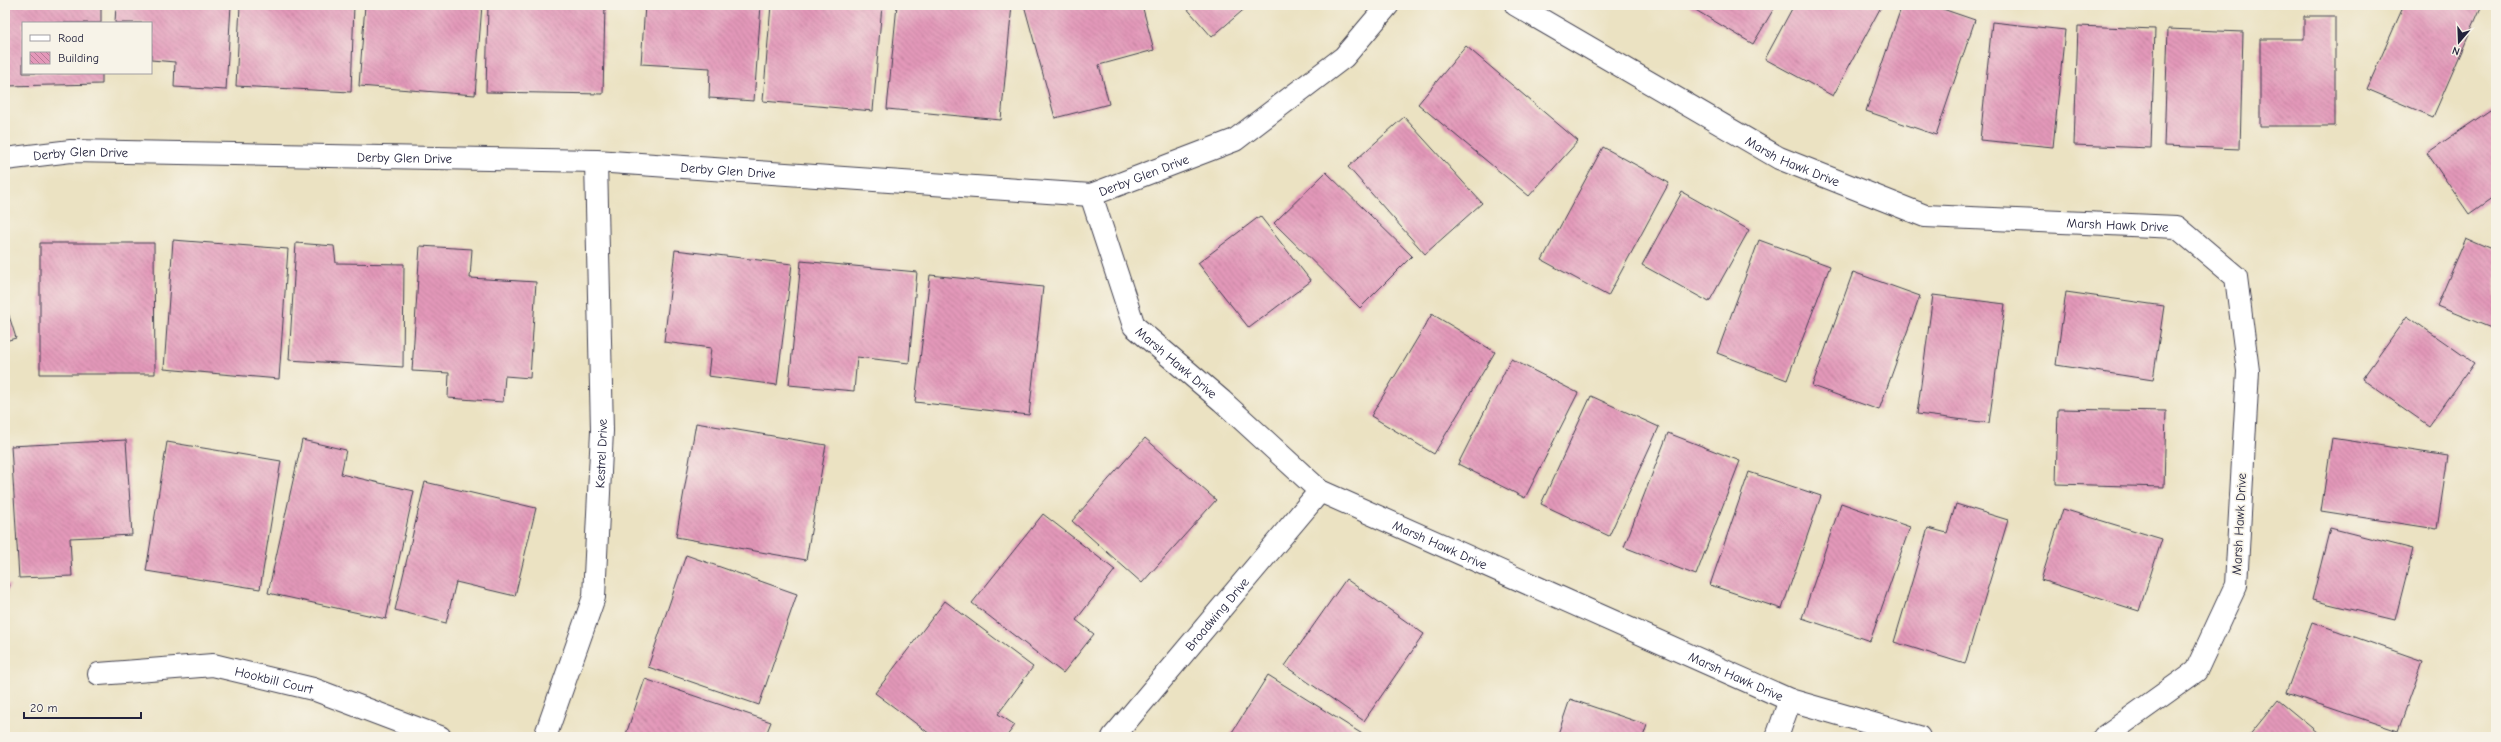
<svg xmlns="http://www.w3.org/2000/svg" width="2501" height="742" viewBox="0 0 2501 742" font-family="'Comic Neue',sans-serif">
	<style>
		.building { fill: url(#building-back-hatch) }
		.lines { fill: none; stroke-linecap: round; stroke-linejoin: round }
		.minor-casing { stroke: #403f4f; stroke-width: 24 }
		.minor { stroke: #fff; stroke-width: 22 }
		.labels { text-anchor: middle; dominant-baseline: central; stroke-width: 3.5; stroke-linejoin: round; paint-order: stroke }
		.street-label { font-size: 13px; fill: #22223b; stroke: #f7f3e8 }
	</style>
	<defs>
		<pattern id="building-back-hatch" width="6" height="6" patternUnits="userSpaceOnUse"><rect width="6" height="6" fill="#e398b9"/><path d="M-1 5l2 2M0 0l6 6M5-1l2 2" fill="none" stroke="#b87c98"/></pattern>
	</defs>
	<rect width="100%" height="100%" fill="#f7f3e8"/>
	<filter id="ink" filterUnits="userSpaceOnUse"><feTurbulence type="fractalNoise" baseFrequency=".025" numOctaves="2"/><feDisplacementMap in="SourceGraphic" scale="8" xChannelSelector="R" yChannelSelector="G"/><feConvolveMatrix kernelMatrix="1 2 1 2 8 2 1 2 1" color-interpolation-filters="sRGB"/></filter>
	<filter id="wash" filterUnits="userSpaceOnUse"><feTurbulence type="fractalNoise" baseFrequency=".012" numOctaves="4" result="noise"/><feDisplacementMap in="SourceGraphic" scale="16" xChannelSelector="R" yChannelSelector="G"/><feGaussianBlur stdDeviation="0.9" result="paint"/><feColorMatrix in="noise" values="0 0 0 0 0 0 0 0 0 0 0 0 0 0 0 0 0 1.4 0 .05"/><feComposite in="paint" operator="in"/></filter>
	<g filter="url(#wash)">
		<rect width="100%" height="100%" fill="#ebe2c2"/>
		<g id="blocks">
			<!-- building -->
			<path class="building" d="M5 5H101V23H23V73H102V84L5 86Z
				M116 5H231L226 90 174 87 175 62 151 60V23H115Z
				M240 5H354L351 92 236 86Z
				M365 5H482L475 95 359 86Z
				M488 5H605L603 94 486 92Z
				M645 5H761L754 101 709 98 710 68 641 64Z
				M771 5H882L873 111 763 101Z
				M897 5H1012L1001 120 887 109Z
				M1024 5H1142L1154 50 1099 65 1109 104 1055 118Z
				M1184 5H1249L1212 37Z
				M1687 5H1776L1753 44Z
				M1794 5H1882L1833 96 1765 59Z
				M1902 5H1931L1975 20 1936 135 1866 111Z
				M2404 5H2482L2433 117 2367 89Z
				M2304 16H2335V126H2260V39H2304Z
				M1992 22 2065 30 2053 147 1980 140Z
				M2078 26 2155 29 2151 148 2074 145Z
				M2168 29 2243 32 2240 149 2164 146Z
				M1466 46 1578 141 1529 196 1418 104Z
				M2496 106V195L2469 214 2427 153Z
				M1404 117 1482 203 1425 254 1348 167Z
				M1603 147 1669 183 1608 296 1542 260Z
				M1326 172 1412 256 1360 308 1274 223Z
				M1682 192 1749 230 1709 302 1642 265Z
				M1260 216 1311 281 1249 328 1198 263Z
				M2466 238 2496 251V330L2437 306Z
				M173 240 288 249 279 379 164 369Z
				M1759 240 1830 266 1787 380 1717 353Z
				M40 243H154L155 374H40Z
				M296 243 334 246 336 263 404 264 403 367 289 360Z
				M420 246 472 249 470 278 536 282 530 378 505 376 503 402 448 398 449 373 412 371Z
				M675 250 792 264 777 385 708 376 711 348 664 342Z
				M801 261 917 272 909 363 857 357 854 391 789 385Z
				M1853 272 1920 296 1879 410 1812 386Z
				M930 275 1043 287 1029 415 915 402Z
				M2066 292 2164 306 2153 380 2056 365Z
				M1933 295 2005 304 1989 423 1917 414Z
				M5 303 16 338 5 341Z
				M1432 314 1495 352 1434 454 1371 416Z
				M2407 316 2474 363 2429 426 2362 379Z
				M1511 359 1578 393 1525 498 1458 464Z
				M1591 396 1659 427 1609 536 1541 504Z
				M2058 409 2166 411 2164 487 2056 484Z
				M696 423 826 445 806 560 676 537Z
				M1668 433 1740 461 1696 575 1624 547Z
				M1145 438 1216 500 1142 583 1072 521Z
				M2332 438 2448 456 2437 529 2321 511Z
				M126 440 132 535 70 538 72 576 19 578 11 446Z
				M302 440 346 450 341 474 414 491 386 619 268 593Z
				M167 442 281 461 260 589 146 571Z
				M1749 472 1821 496 1782 609 1710 585Z
				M425 482 536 508 515 596 456 582 446 623 395 610Z
				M1841 503 1910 527 1870 641 1802 618Z
				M1956 504 2008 520 1965 664 1894 642 1928 528 1947 533Z
				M2063 509 2162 539 2139 611 2041 580Z
				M1043 514 1115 570 1076 620 1094 634 1063 673 972 603Z
				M2330 528 2413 549 2395 620 2312 600Z
				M686 555 797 594 759 705 648 667Z
				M1346 579 1424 634 1364 721 1285 666Z
				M5 583 10 585 5 596Z
				M945 601 1033 667 998 714 1015 725 1006 737H934L875 693Z
				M2312 622 2423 661 2398 731 2286 693Z
				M1268 675 1367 737H1229Z
				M645 679 771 722 765 737H625Z
				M1570 699 1647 725 1643 737H1557Z
				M2278 700 2323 737H2248Z"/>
		</g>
	</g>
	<g filter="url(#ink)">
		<use href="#blocks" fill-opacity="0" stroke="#403f4f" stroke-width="1"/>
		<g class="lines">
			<defs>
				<g id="minor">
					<path id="s1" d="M1516 5 1779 158 1925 216 2177 227 2236 277 2248 371 2236 585 2196 671 2104 737"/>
					<path id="s2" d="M5 159 71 151 596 161 1091 195 1235 140 1344 57 1388 5"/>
					<path id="s3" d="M1091 195 1134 326 1222 401 1320 491 1790 700 1919 737"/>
					<path id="s4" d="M99 674 213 665 313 689 440 737"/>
					<path id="s5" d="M545 737 594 597 602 431 596 161"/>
					<path id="s6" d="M1113 737 1320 491"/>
					<path d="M1777 737 1790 700"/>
				</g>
			</defs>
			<!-- minor casing -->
			<use href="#minor" class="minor-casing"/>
			<!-- minor -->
			<use href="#minor" class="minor"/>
		</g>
	</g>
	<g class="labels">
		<!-- street labels -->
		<g class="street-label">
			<text stroke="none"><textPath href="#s2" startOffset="76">Derby Glen Drive</textPath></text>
			<text stroke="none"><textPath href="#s2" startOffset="400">Derby Glen Drive</textPath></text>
			<text stroke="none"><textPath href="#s1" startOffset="318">Marsh Hawk Drive</textPath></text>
			<text stroke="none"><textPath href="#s2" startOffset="724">Derby Glen Drive</textPath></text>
			<text stroke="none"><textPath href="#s2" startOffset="1144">Derby Glen Drive</textPath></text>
			<text stroke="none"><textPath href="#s1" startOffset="654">Marsh Hawk Drive</textPath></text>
			<text stroke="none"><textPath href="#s3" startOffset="194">Marsh Hawk Drive</textPath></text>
			<text stroke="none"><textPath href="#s5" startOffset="292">Kestrel Drive</textPath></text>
			<text transform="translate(2239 524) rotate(-87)">Marsh Hawk Drive</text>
			<text stroke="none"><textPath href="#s3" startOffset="518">Marsh Hawk Drive</textPath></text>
			<text stroke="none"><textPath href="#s6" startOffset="161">Broadwing Drive</textPath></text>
			<text stroke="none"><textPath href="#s3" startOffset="842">Marsh Hawk Drive</textPath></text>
			<text stroke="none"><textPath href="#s4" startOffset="177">Hookbill Court</textPath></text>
		</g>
	</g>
	<!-- margin -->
	<rect width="2501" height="742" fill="none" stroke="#f7f3e8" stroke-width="20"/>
	<!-- legend -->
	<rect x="22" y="22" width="130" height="52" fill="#f7f3e8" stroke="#a29fa3"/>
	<rect x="30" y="35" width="20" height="6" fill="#ffffff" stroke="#a29fa3"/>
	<text x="58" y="42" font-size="12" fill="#22223b">Road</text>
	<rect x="30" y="52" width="20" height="12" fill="url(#building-back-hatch)" stroke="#a29fa3"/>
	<text x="58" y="62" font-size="12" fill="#22223b">Building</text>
	<!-- north arrow -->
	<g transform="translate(2459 42) rotate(199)" stroke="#f7f3e8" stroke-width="3" paint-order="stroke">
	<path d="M0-3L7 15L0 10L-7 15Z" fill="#22223b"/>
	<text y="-6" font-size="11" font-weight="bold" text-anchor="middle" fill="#22223b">N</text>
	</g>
	<!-- scale -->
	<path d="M24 712v6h117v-6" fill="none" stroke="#22223b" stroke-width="2"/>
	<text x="30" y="712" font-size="12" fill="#22223b" stroke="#f7f3e8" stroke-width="3" paint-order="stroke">20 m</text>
</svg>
